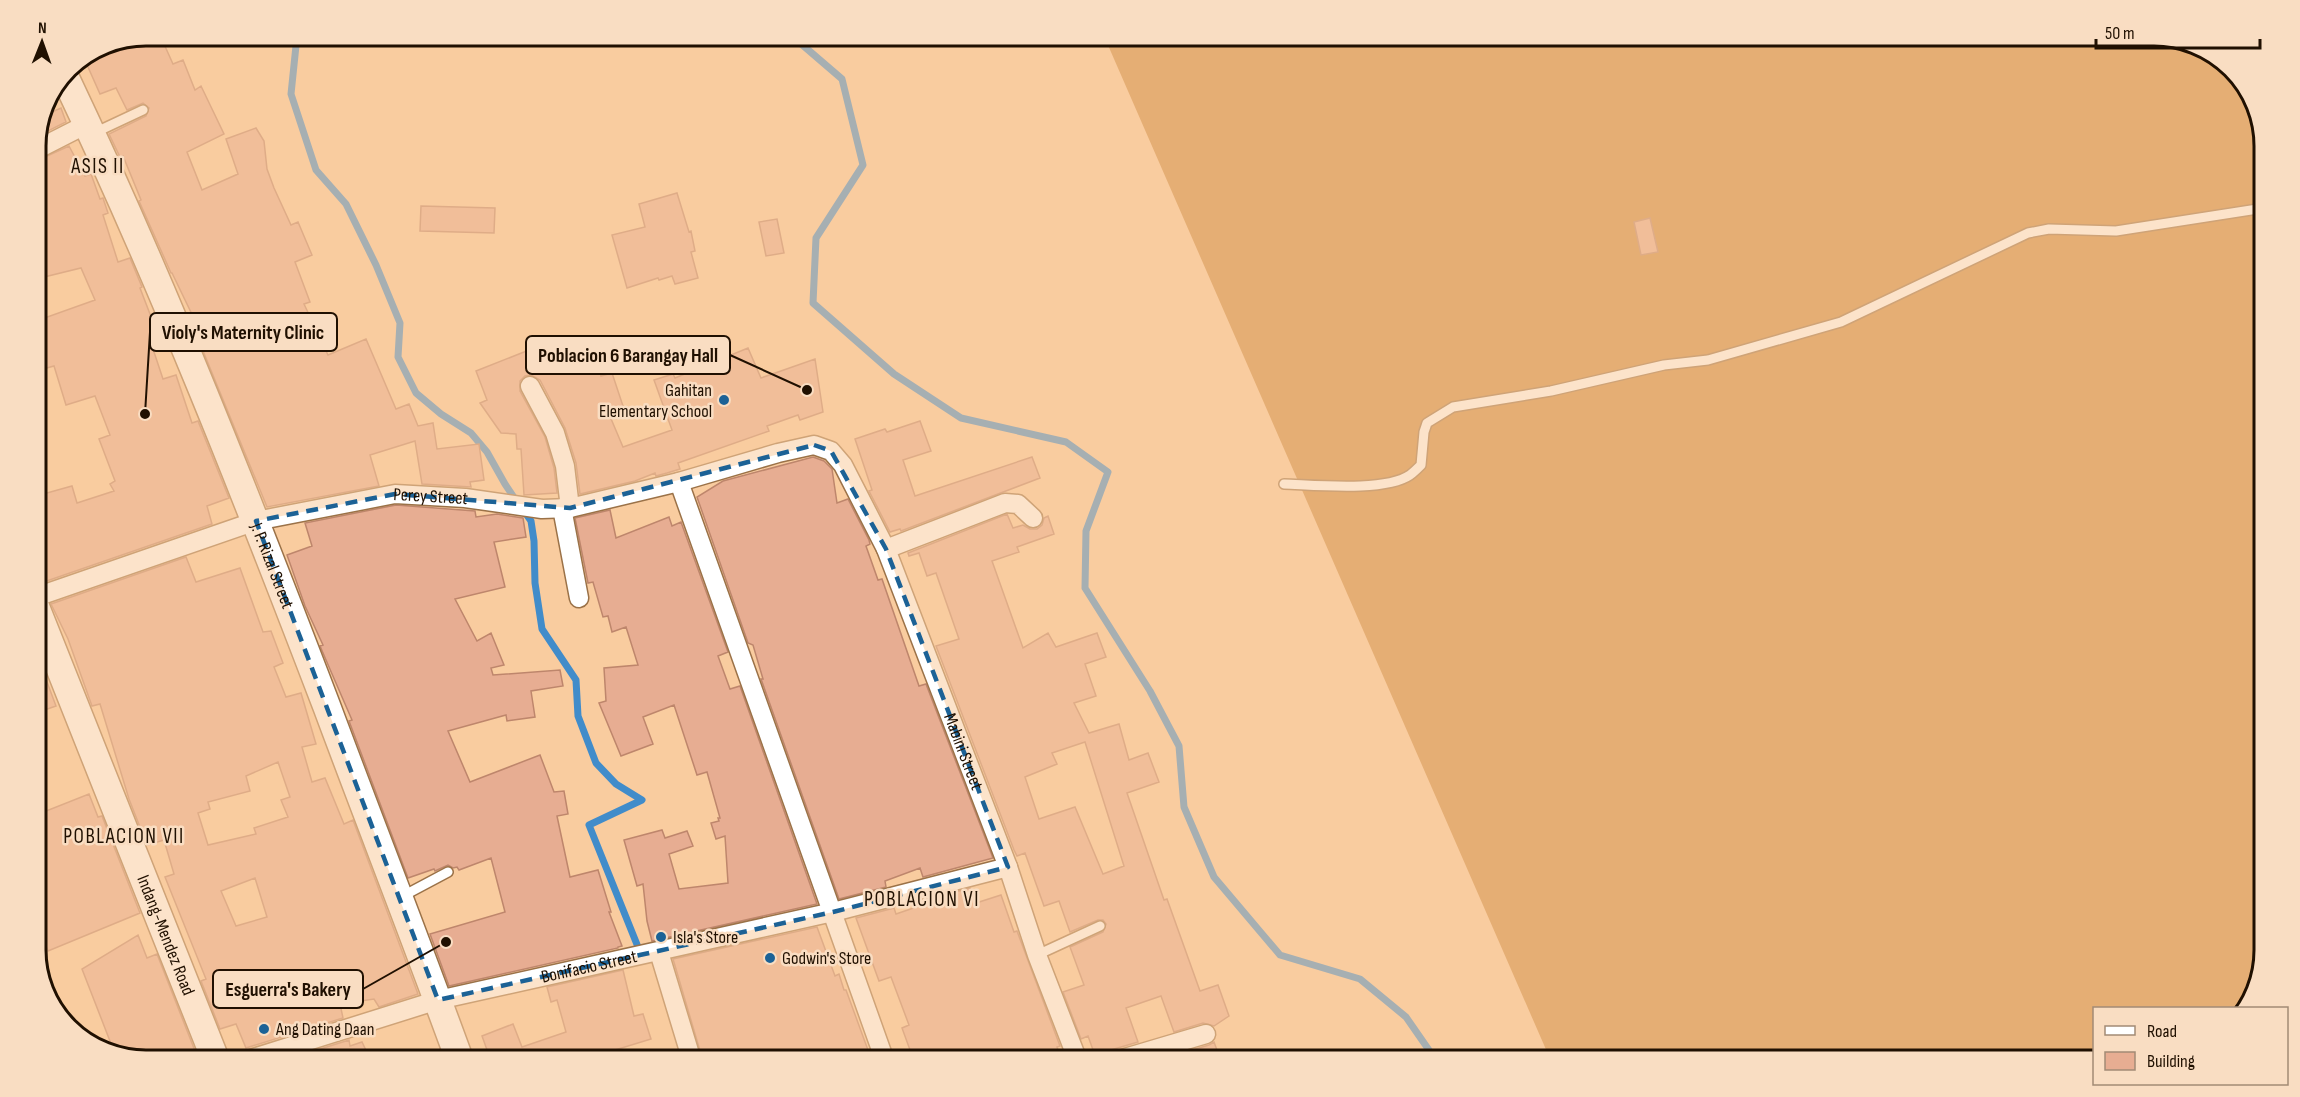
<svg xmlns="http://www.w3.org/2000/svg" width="2300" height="1097" viewBox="0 0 2300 1097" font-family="'Sofia Sans Condensed',sans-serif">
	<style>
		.forest { fill: #cc8a42 }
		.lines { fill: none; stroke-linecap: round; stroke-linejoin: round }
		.stream { stroke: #418cca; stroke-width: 7 }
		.building { fill: #e7ad92; stroke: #be866c; stroke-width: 1.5; fill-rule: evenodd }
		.service-casing { stroke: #9b7248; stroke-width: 12 }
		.minor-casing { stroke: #9b7248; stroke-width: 21 }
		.primary-casing { stroke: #9b7248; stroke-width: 30 }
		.service { stroke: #fff; stroke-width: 9 }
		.minor { stroke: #fff; stroke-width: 18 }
		.primary { stroke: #fff; stroke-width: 27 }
		.marked { fill: none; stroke: #1c6296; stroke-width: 4.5; stroke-dasharray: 12 8; stroke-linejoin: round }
		.poi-dot { fill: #1c6296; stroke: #f9ddc2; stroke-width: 2 }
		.labels { text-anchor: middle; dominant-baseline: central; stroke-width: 5; stroke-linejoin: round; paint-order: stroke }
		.poi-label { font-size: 18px; fill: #201001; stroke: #f9ddc2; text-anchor: start }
		.street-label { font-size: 18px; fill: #201001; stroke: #f9ddc2 }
		.quarter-label { font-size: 21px; letter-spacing: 1.5px; fill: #201001; stroke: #f9ddc2 }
		.rim { fill: none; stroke: #201001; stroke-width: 3 }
		.leader { fill: none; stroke: #201001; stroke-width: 2 }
		.callout-dot { fill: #201001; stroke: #f9ddc2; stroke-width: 2 }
		.callout { fill: #f9ddc2; stroke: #201001; stroke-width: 2 }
		.callout-label { font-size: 20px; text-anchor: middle; font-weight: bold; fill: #201001 }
	</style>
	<rect width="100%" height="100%" fill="#f9cc9f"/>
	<!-- forest -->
	<path class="forest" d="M1104 36H2153L2202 47 2245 86 2264 140V950L2253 999 2244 1008H2094V1061H1551Z"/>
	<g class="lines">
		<!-- stream -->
		<path class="stream" d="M297 36 291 94 316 170 346 204 376 265 400 323 398 357 416 393 441 414 471 433 487 452 505 484 517 502
			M792 36 842 79 863 165 816 238 813 303 894 374 961 418 1066 442 1108 472 1086 531 1085 588 1150 691 1179 746 1184 807 1214 877 1280 955 1360 979 1406 1017 1431 1053 1433 1061
			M524 511 531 521 534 541 535 583 542 629 576 680 578 716 596 763 616 784 642 800 589 825 638 947"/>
	</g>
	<!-- building -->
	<path class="building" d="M147 36H157L160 46 164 44 173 64 183 60 195 90 201 86 224 134 187 152 202 190 238 174 226 139 256 128 264 141 267 169 274 188 291 225 298 222 312 255 295 262 310 302 304 304 328 355 366 339 396 409 409 404 418 426 433 423 437 449 479 444 484 480 470 482 471 487 422 484 415 441 370 455 379 486 267 507 201 346 214 343 246 346 250 344V338L245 333 214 329 201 333 172 273H171L139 201 141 200 123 156 120 157 109 134 146 116 149 108 143 103 127 110 116 88 100 94 84 58 105 44Z
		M61 108 66 122 38 136 50 109 52 112Z
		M69 146 85 176 91 174 100 199 103 198 108 213 103 215 118 262 130 258 142 287 140 288 160 340 151 343 163 379 176 375 192 423 198 421 229 498 207 506 212 524 38 584 36 578V496L72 486 77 503 114 491 110 484 115 481 99 439 110 435 95 396 66 405 54 366 36 371V321L95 300 81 268 36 279V161Z
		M677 193 689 232 691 231 695 251 691 252 698 278 675 284 672 276 659 280 658 278 627 288 612 235 645 227 639 204Z
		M421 206 495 208 494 233 420 231Z
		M1650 218 1658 252 1641 255 1634 222Z
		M777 219 784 253 766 256 759 222Z
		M555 336 567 359 594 351 601 376 612 373 624 409 609 414 623 447 672 430 654 380 673 374 675 378 748 348 761 378 815 359 823 412 800 420 798 415 767 426 769 431 678 463 680 469 667 473 656 476 655 473 635 481 580 494 576 463 565 428 540 380 531 375 525 376 520 381V391L545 437 554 468 557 493 524 495 521 449H517L516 434 501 433 480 403 487 400 476 371 524 352Z
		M920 421 931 451 903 460 915 496 1032 457 1040 478 901 531 900 529 890 532 869 491 872 490 855 439 885 429 887 432Z
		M813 457 824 461 832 469 837 503 848 499 869 540 870 544 866 546 878 580 882 579 919 686 926 684 993 858 923 877 920 868 885 881 886 887 839 899 761 679H763L753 645 748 643 697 497 723 481Z
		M396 505 475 511 476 517 497 514 523 518 526 537 494 542 505 587 455 599 477 641 491 633 504 665 491 668 493 675 560 670 563 686 531 691 535 717 507 721 506 715 448 731 470 782 540 755 554 792 564 791 568 814 557 816 570 877 598 870 611 912H609L622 946 618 947V948L449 986 430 934 505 912 491 858 459 870 457 867 453 868 448 865 435 871 434 869 408 878 349 721 352 720 329 667 320 646 323 645 305 606 287 555 312 546 305 523Z
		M610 510 616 538 669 517 672 526 681 522 728 652 718 656 730 689 740 686 817 904 652 941 647 921 643 884 637 886 624 840 662 830 665 838 687 831 693 846 669 854 679 889 728 883 725 836 716 839 711 823 719 821 718 818H720L707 772 697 775 674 705 643 717 653 744 621 756 599 703 606 701 604 668 638 665 626 627 612 632 608 616 603 617 593 582 588 583 575 518Z
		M1007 514 1013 528 1023 525 1030 529H1037L1042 525 1044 518 1048 516 1054 534 1017 547 1019 552 992 561 1023 648 1048 633 1056 647 1097 633 1106 657 1085 664 1096 696 1074 703 1089 733 1119 724 1129 760 1148 753 1159 782 1127 793 1164 900 1167 899 1200 991 1218 985 1229 1016 1214 1026 1203 1023 1174 1032 1161 996 1126 1008 1138 1042 1111 1050 1106 1054 1104 1061H1097L1088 1036 1081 1039 1063 992 1084 985 1070 947 1103 932 1106 924 1103 920H1098L1070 932 1059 901 1044 906 1025 853 1017 856 1014 850 936 646 959 639 936 573 927 576 919 553 909 556 908 553ZM1085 742 1124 866 1103 874 1075 807 1039 819 1025 777 1057 764 1052 753Z
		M186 557 196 582 240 568 263 632 271 631 283 663 274 667 286 697 301 693 316 744 302 747 312 782 325 778 344 824 353 820 418 994 379 1007 374 999 340 1004 343 1018 246 1048 236 1024 220 1029 201 981 206 979 165 877 174 874 164 840 147 845 129 799 100 704 92 706 68 639 51 604ZM278 762 290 797 281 800 288 817 254 828 256 834 208 845 198 813 210 809 208 802 250 791 246 776ZM255 878 267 917 236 926 221 891Z
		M36 658H38L56 706 36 713Z
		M89 794 98 817 102 816 140 913 48 951 41 934 36 935V815Z
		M970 888 976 903 1001 895 1014 932 1017 931 1060 1046 1057 1047 1061 1061H914L902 1028 909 1025 891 977 879 981 856 918 894 908 896 914 931 902 930 899Z
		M817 927 835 976 839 974 844 990H846L872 1061H703L673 959Z
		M138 935 147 958 157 954 197 1056 182 1061H147L115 1054 82 969Z
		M623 970 634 1016 643 1014 651 1039 615 1050 617 1056 601 1061H491L482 1036 513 1024 522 1047 566 1032 557 1000 551 1002 547 987Z
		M349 1040 350 1046 362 1042 371 1061H282Z
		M1214 1042 1221 1061H1155L1209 1045Z"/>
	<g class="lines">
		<defs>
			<path id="service" d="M94 133 143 110
				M186 344 213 336 244 340
				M1284 484C1315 485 1385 492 1410 475 1414 472 1418 468 1421 465L1424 432 1427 423 1453 407 1551 391 1664 365 1708 360 1841 322 2028 233 2049 229 2116 231 2264 208
				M401 897 448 872
				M1037 955 1100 926"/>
			<g id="minor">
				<path d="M36 150 87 124"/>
				<path d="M530 386 555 433 565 466 570 508"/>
				<path d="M679 482 885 1061"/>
				<path d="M562 508 579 598"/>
				<path d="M886 549 1005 503 1018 504 1033 518"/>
				<path id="s1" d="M36 597 256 521 395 494 465 498 542 509 570 508 679 482 778 453 814 445 831 451 843 465 886 549 1008 867 1037 955 1078 1061"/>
				<path d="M659 952 692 1061"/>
				<path id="s2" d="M244 1061 438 1000 833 912 1008 867"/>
				<path d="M1115 1061 1206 1034"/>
			</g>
			<g id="primary">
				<path id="s3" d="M65 77C163 283 246 495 327 707 371 825 417 943 460 1061"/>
				<path id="s4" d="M36 608 216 1061"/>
			</g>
		</defs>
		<!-- service casing -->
		<use href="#service" class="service-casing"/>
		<!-- minor casing -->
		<use href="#minor" class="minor-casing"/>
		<!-- primary casing -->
		<use href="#primary" class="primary-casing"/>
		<!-- service -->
		<use href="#service" class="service"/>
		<!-- minor -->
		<use href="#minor" class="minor"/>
		<!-- primary -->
		<use href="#primary" class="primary"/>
	</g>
	<!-- marked area -->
	<path d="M0 0H2300V1097H0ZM814 445 831 451 886 549 1008 867 833 912 438 1000 256 521 395 494 570 508Z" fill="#f9cc9f" fill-opacity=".55" fill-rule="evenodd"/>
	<path class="marked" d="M814 445 831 451 886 549 1008 867 833 912 438 1000 256 521 395 494 570 508Z"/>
	<!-- markers -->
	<g class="poi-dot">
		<circle cx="724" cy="400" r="6"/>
		<circle cx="661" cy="937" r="6"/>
		<circle cx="770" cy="958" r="6"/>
		<circle cx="264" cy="1029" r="6"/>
	</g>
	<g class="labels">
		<!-- poi labels -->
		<g class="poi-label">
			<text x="712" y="390" text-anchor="end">Gahitan<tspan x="712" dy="21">Elementary School</tspan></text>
			<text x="673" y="937">Isla's Store</text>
			<text x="782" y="958">Godwin's Store</text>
			<text x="276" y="1029">Ang Dating Daan</text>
		</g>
		<!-- street labels -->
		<g class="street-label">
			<text stroke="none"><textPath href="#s1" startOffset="410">Perey Street</textPath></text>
			<text stroke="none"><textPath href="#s3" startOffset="531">J. P. Rizal Street</textPath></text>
			<text stroke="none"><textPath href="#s1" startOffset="1150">Mabini Street</textPath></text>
			<text stroke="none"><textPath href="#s4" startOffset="352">Indang-Mendez Road</textPath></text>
			<text stroke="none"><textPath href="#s2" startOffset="358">Bonifacio Street</textPath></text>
		</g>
		<!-- quarter labels -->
		<g class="quarter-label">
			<text x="98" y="166">ASIS II</text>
			<text x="124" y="836">POBLACION VII</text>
			<text x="922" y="899">POBLACION VI</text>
		</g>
	</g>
	<!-- crop -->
	<path d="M0 0H2300V1097H0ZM146 46H2154A100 100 0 0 1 2254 146V950A100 100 0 0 1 2154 1050H146A100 100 0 0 1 46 950V146A100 100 0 0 1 146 46Z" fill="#f9ddc2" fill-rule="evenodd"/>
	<path class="rim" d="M146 46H2154A100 100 0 0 1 2254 146V950A100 100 0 0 1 2154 1050H146A100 100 0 0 1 46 950V146A100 100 0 0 1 146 46Z"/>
	<!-- callouts -->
	<path class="leader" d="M145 414L150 332M807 390L730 355M446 942L363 989"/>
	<g class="callout-dot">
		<circle cx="145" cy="414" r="6"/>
		<circle cx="807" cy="390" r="6"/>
		<circle cx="446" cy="942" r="6"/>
	</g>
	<g class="callout">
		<rect x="150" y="313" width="187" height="38" rx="6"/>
		<rect x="526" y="336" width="204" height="38" rx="6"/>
		<rect x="213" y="970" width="150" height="38" rx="6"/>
	</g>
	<g class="callout-label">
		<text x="243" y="339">Violy's Maternity Clinic</text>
		<text x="628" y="362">Poblacion 6 Barangay Hall</text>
		<text x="288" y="996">Esguerra's Bakery</text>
	</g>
	<!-- legend -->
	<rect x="2093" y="1007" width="195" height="78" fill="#f9ddc2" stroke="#a28b75" stroke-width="1.5"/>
	<rect x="2105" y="1026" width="30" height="9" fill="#ffffff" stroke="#a28b75" stroke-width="1.5"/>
	<text x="2147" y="1037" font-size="18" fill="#201001">Road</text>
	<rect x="2105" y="1052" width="30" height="18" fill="#e7ad92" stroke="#a28b75" stroke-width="1.5"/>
	<text x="2147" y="1067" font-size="18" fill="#201001">Building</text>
	<!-- north arrow -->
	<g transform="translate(42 42) rotate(1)" stroke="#f9ddc2" stroke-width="4.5" paint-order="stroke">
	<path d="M0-4.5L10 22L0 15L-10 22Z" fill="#201001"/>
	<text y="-9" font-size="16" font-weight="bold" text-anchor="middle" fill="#201001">N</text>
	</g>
	<!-- scale -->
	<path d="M2096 39v9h164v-9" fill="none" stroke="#201001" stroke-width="3"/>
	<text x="2105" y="39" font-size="18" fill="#201001" stroke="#f9ddc2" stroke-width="4.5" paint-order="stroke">50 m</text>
</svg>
